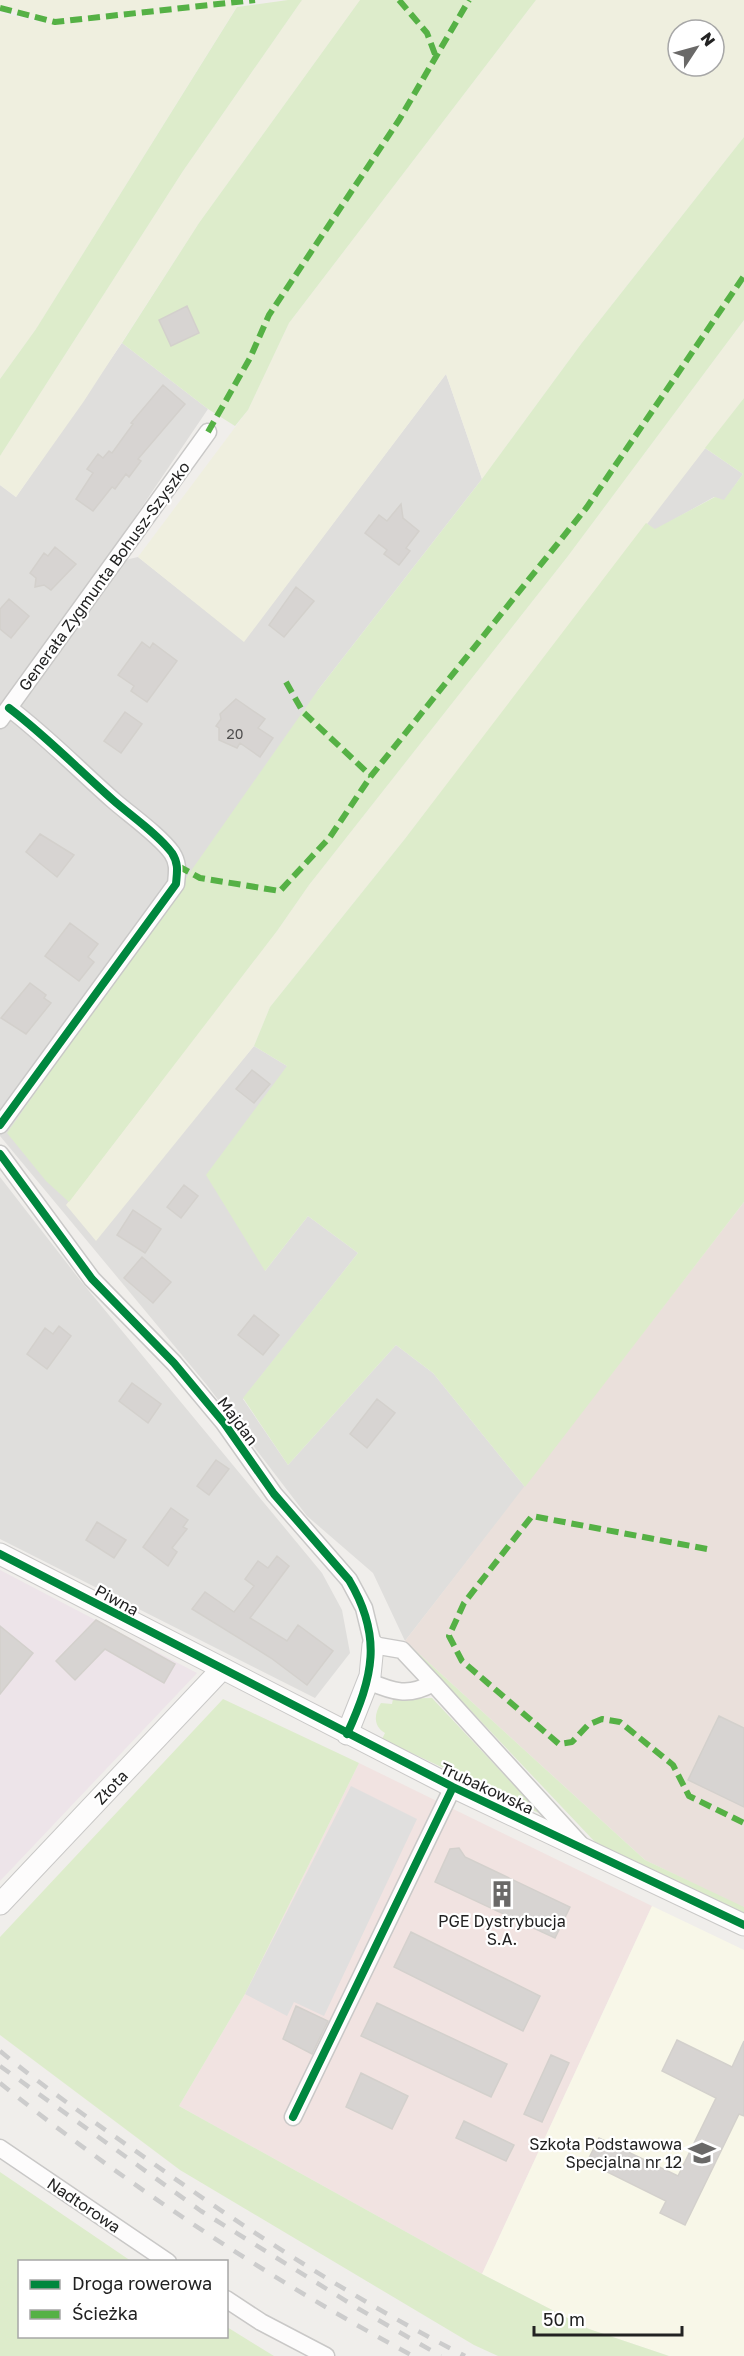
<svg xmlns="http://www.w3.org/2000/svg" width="744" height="2356" viewBox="0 0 744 2356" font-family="'Golos Text',sans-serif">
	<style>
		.residential { fill: #dfdedc }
		.commercial { fill: #f1e3e1 }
		.industrial { fill: #ede4e9 }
		.education { fill: #f8f7e8 }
		.military { fill: #eae0db }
		.farmland { fill: #efefdf; fill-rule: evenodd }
		.grass { fill: #ddeccb }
		.parking { fill: #e0dfde }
		.building { fill: #d7d4d2; stroke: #d3d0cc; stroke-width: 1.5 }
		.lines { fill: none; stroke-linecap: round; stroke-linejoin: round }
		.minor-casing { stroke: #c9c8c7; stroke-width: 19 }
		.tertiary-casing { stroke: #c9c8c7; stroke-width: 23 }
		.minor { stroke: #fdfcfc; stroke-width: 16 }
		.tertiary { stroke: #fdfcfc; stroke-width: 21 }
		.rail { stroke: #ccc; stroke-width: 4.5; stroke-dasharray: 12 12; stroke-linecap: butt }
		.quiet { stroke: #55b145; stroke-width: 6; stroke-dasharray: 12 6; stroke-linecap: butt }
		.cycleway-casing { stroke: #fff; stroke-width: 11 }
		.cycleway { stroke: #00873e; stroke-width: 8 }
		.labels { text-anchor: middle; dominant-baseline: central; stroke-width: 4.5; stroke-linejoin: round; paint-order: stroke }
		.number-label { font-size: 14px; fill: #4f4e4e }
		.street-label { font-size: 16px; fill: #222; stroke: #fff }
		.poi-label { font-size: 16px; fill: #222; stroke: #fff }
	</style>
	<rect width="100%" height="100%" fill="#f0eeeb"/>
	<!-- residential -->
	<path class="residential" d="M122 343 208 409 133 520 116 562 138 557 244 641 446 374 482 479 318 690 101 1229 254 1046 287 1066 265 1271 308 1216 358 1253 243 1399 288 1465 396 1345 433 1373 525 1487 405 1641 373 1573 307 1516 206 1384 0 1136V485L16 497Z
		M705 448 743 474 724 501 714 497 655 530 646 523Z
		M0 1177 80 1280 322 1573 342 1610 350 1653 315 1698 0 1539Z"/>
	<!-- commercial -->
	<path class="commercial" d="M359 1763 652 1906 482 2274 179 2106 245 1994Z"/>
	<!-- industrial -->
	<path class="industrial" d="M0 1570 197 1673 0 1881Z"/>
	<!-- education -->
	<path class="education" d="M652 1906 744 1950V2356H669L589 2329 482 2274Z"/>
	<!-- military -->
	<path class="military" d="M744 1202V1908L645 1860 405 1641Z"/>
	<!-- farmland -->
	<path class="farmland" d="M0 0H241L36 329 0 379V13L50 24 0 7Z
		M302 0H360L199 223 84 401 16 497 0 485V456L183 171Z
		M536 0H744V137L581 344 482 479 446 374 244 642 138 557 248 410 289 323ZM678 30H714V66H678Z
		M744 320V398L404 840 270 1007 254 1046 96 1241 66 1205 277 931 309 885 568 556Z"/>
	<!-- grass -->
	<path class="grass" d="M288 0H302L183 171 0 456V379L36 329 237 7Z
		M360 0H536L289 323 248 410 235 426 208 409 122 343 199 223Z
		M744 137V320L568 556 309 885 277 931 69 1202 46 1181 7 1133 318 690 482 479 581 344Z
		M744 398V1202L525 1487 433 1373 396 1345 288 1465 243 1398 358 1253 308 1216 265 1271 206 1175 287 1066 254 1046 270 1007 404 840 646 523 655 529 715 497 724 500 743 474 705 448Z
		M405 1641 645 1860 744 1907V1913L595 1842Z
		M432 1698 541 1814 382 1739 385 1733C373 1726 374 1714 381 1703L392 1704 393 1699Z
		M223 1699 359 1763 245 1994 179 2106 482 2274 589 2329 669 2356H498L474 2345 180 2170 0 2035V1937Z
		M0 2172 131 2261 20 2262V2336H226L227 2327 274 2356H0Z"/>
	<!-- parking -->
	<path class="parking" d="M351 1786 417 1819 324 2016 294 2002 287 2016 245 1994Z"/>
	<!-- building -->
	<path class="building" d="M187 306 199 333 171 346 159 320Z
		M163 385 185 404 138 459 141 461 129 477 126 474 115 489 112 487 93 511 76 499 93 473 87 469 98 454 103 458 109 451 112 453 133 424 131 423Z
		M401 504 403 518 419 531 406 548 410 551 399 565 384 554 387 550 365 533 379 515 387 521Z
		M55 547 76 564 51 590 44 585 35 587 36 578 30 573 44 553 48 556Z
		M296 587 314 601 284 637 269 625Z
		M9 599 29 616 11 638 0 629V609Z
		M142 642 150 648 153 643 177 661 147 702 131 691 134 686 118 675Z
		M236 699 265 719 258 728 273 738 260 757 240 743 237 748 219 740V728L216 726 221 719 220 714Z
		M125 712 142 724 121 753 104 741Z
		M40 834 74 855 57 877 26 852Z
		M70 923 98 944 88 957 94 962 79 981 45 956Z
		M30 983 46 995 44 998 51 1003 26 1034 1 1018Z
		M252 1070 270 1084 254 1103 236 1089Z
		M184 1185 198 1196 181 1218 167 1207Z
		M133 1210 161 1229 145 1253 117 1235Z
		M142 1257 171 1282 153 1303 124 1278Z
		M254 1315 279 1335 263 1355 238 1335Z
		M59 1326 71 1336 47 1369 27 1354 45 1328 53 1334Z
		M132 1383 161 1404 148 1423 119 1401Z
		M377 1399 395 1413 367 1448 350 1434Z
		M216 1460 229 1469 209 1495 197 1486Z
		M171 1508 188 1520 183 1527 187 1529 172 1548 177 1552 168 1566 143 1547Z
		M97 1522 126 1540 114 1558 86 1540Z
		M277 1556 289 1566 250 1618 287 1641 298 1625 333 1651 307 1685 271 1658 192 1609 205 1592 234 1612 254 1586 245 1579 258 1561 268 1568Z
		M96 1620 175 1664 164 1683 105 1649 75 1680 56 1661Z
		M0 1626 33 1653 0 1694Z
		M719 1716 744 1728V1807L688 1780Z
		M459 1848 465 1857 570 1907 555 1938 435 1882 450 1849Z
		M411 1932 540 1996 523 2031 394 1967Z
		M377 2003 507 2064 491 2097 361 2036Z
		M296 2006 328 2021 312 2054 283 2039Z
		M677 2040 732 2067 744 2041V2116L739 2114 685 2225 660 2213 666 2201 587 2162 599 2138 678 2176 716 2098 662 2071Z
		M551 2055 569 2063 542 2122 524 2114Z
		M361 2073 408 2096 392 2129 346 2107Z
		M464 2121 514 2145 506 2161 456 2138Z"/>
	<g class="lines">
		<defs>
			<path id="minor" d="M0 720 208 432
				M0 1125 176 884C177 872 179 864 172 853 159 835 130 815 113 800 78 769 46 736 9 708
				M0 1154 92 1279 174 1363 224 1423 274 1494 349 1580 364 1608 373 1645 402 1650 433 1683
				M368 1681C393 1692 409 1697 433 1683L580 1844
				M293 2117 453 1787
				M0 2148 168 2262
				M226 2299 261 2322 326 2356"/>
			<path id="tertiary" d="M0 1554 453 1787 744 1925
				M347 1734 370 1676 373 1645
				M0 1904 221 1670"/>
		</defs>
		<!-- minor casing -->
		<use href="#minor" class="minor-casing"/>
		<!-- tertiary casing -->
		<use href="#tertiary" class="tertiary-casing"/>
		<!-- minor -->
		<use href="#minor" class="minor"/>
		<!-- tertiary -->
		<use href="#tertiary" class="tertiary"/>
		<!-- rail -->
		<path class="rail" d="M0 2051C47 2090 97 2124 147 2159 248 2231 354 2299 465 2356
			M0 2066 201 2211 359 2309 441 2356
			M0 2083C125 2184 271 2280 413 2356"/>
		<!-- quiet -->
		<path class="quiet" d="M399 0 427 33 436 57
			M0 8 55 22 255 0
			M208 432 250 358 269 315 399 120 469 0
			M286 682 303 712 371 776
			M178 866 200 878 280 891 330 837 371 776 587 507 744 276
			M707 1549 532 1516 464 1603 449 1636 462 1661 559 1744 572 1742 588 1725 602 1719 620 1722 673 1765 689 1796 744 1823"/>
		<defs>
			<path id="cycleway" d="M0 1125 176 884C177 872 179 864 172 853 159 835 130 815 113 800 78 769 46 736 9 708
				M0 1154 92 1279 174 1363 224 1423 274 1494 349 1580C383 1637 373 1677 347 1734
				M0 1554 453 1787 744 1925
				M293 2117 453 1787"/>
		</defs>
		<!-- cycleway casing -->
		<use href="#cycleway" class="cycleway-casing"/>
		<!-- cycleway -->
		<use href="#cycleway" class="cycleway"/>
	</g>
	<!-- icons -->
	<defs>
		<symbol id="building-bare" viewBox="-9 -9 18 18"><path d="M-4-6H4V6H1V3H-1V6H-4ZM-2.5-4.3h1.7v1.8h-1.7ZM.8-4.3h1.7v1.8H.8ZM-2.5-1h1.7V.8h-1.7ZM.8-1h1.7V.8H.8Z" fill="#6a6968" stroke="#fff" stroke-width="2.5" paint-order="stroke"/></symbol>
		<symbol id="school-bare" viewBox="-9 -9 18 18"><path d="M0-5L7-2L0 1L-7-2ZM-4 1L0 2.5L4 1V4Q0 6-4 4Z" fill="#6a6968" stroke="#fff" stroke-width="2.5" paint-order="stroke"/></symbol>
	</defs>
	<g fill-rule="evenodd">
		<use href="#building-bare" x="483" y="1875" width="38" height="38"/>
		<use href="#school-bare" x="683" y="2134" width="38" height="38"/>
	</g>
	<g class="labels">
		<!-- number labels -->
		<g class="number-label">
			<text x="235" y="733">20</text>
		</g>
		<!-- street labels -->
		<g class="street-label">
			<text transform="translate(104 576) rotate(-54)">Generała Zygmunta Bohusz-Szyszko</text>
			<text transform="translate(238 1421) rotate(53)">Majdan</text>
			<text transform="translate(117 1600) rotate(28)">Piwna</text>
			<text transform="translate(111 1787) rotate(-47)">Złota</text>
			<text transform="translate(487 1788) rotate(25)">Trubakowska</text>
			<text transform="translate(84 2205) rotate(34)">Nadtorowa</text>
		</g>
		<!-- poi labels -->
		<g class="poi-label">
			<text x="502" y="1921">PGE Dystrybucja<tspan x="502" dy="18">S.A.</tspan></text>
			<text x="682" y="2144" text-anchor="end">Szkoła Podstawowa<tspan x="682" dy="18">Specjalna nr 12</tspan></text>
		</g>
	</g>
	<!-- legend -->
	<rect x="18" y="2260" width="210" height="78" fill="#ffffff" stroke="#a7a7a7" stroke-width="1.5"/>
	<rect x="30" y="2280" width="30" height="9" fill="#00873e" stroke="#a7a7a7" stroke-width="1.5"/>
	<text x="72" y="2290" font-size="18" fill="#222222">Droga rowerowa</text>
	<rect x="30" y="2310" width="30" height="9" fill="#55b145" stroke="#a7a7a7" stroke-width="1.5"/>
	<text x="72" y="2320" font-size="18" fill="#222222">Ścieżka</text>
	<!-- north arrow -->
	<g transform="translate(696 48) rotate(54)"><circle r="28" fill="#ffffff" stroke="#a7a7a7" stroke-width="1.5"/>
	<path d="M0-4.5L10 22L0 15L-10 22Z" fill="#6a6968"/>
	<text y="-9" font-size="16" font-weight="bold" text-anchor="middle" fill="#222222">N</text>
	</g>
	<!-- scale -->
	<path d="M534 2326v9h148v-9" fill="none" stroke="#222222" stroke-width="3"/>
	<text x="543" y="2326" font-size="18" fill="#222222" stroke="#ffffff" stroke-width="4.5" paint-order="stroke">50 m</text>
</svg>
